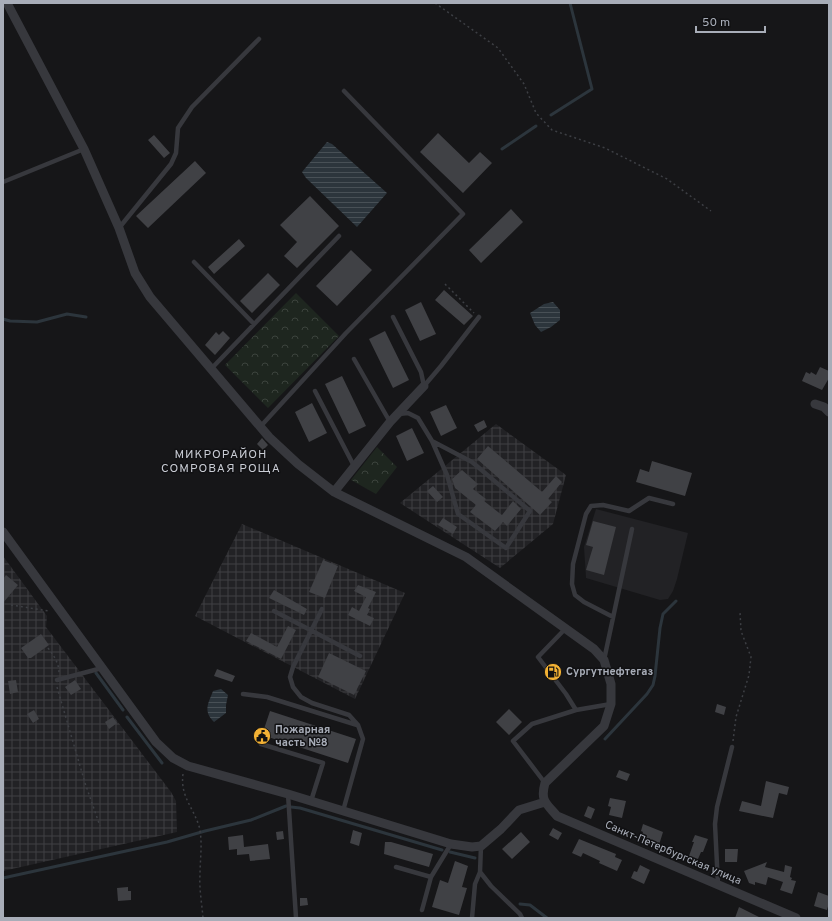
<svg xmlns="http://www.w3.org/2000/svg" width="832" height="921" viewBox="0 0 832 921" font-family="Overpass,sans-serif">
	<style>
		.built { fill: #222225 }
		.industrial { fill: url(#industrial-grid) }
		.park { fill: url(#park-crowns) }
		.water { fill: url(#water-rules) }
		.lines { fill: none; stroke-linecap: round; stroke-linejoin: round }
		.stream { stroke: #2c353c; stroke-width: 3 }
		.building { fill: #404145 }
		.path { stroke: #3d3f44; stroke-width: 1.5; stroke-dasharray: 2 3; stroke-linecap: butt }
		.lane { stroke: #37383d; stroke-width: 4.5 }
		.street { stroke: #37383d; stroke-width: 9 }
		.labels { text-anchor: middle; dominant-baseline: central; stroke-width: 3; stroke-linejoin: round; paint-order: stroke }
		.poi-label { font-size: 11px; font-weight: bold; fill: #a8adb8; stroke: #111113; text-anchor: start }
		.street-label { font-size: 11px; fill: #a8adb8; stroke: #111113 }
		.neighbourhood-label { font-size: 12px; letter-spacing: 1px; fill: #c9ccd4; stroke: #111113 }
	</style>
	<defs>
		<pattern id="industrial-grid" width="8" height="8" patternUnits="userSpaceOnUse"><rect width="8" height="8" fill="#222225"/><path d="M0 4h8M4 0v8" fill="none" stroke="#3f3f43"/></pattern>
		<pattern id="park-crowns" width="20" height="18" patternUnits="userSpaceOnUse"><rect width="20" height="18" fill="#1e261f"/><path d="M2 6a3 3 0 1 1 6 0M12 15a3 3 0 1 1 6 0" fill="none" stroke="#3c433d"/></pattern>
		<pattern id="water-rules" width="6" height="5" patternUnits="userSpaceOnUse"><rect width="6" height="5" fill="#2c353c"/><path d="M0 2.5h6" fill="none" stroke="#485056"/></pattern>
	</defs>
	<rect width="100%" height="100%" fill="#161618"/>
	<!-- built -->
	<path class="built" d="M596 509 688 533 677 579 673 591 668 599 660 600 586 578 584 547Z"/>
	<!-- industrial -->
	<path class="industrial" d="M496 424 566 475 553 524 500 568 400 503Z
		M242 524 405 593 355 699 195 616Z
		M3 556 47 616 46 627 171 792 176 801 177 832 3 871Z"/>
	<!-- park -->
	<path class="park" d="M296 293 339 336 268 408 225 365Z
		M377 447 397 467 376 494 351 480Z"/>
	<!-- water -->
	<path class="water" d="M327 142 332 144 387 193 357 227 306 178 302 172Z
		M553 302 560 310V320L551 327 541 332 535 325 530 313 544 304Z
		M221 689 228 695 226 705V713L214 722C203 711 208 704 213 691Z"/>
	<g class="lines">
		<!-- stream -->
		<path class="stream" d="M551 115 592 89 570 3
			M502 149 536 126
			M3 319 10 321 37 322 67 314 86 317
			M96 673 123 710
			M127 717 162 763
			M605 739 647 694 653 685 655 676 660 628 663 614 676 601
			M291 807 300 808 442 850
			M450 852 475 858
			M3 878 167 842 205 831 251 820 286 806
			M520 904 530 905 547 918"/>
	</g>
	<!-- building -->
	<path class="building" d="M438 133 469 163 480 152 492 163 463 193 420 152Z
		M154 135 170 153 164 158 148 140Z
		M195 161 206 173 148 228 136 216Z
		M310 196 339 226 297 268 284 256 297 242 280 225Z
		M511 209 523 222 481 263 469 250Z
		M239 239 245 246 214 274 208 267Z
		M351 250 372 270 337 306 316 286Z
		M268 273 280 285 252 313 240 301Z
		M444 290 473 316 464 325 435 300Z
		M421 302 436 334 420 341 405 310Z
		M223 331 230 338 215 355 205 345 216 332 219 335Z
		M385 331 409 380 393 388 369 339Z
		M820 367 829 371V378L822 390 802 381 806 372 810 374 811 372 816 375Z
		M342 376 366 426 349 434 325 384Z
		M312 403 327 433 309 442 295 412Z
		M446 405 457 428 441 436 430 412Z
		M484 420 487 427 478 432 474 425Z
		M412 428 424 453 407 461 396 436Z
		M262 438 268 445 263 450 257 444Z
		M488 446 542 492 556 476 562 482 548 499 552 502 540 515 477 459Z
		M652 461 692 473 685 496 636 482 640 469 649 472Z
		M462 470 478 484 473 489 486 499 484 501 498 512 502 515 513 501 521 509 507 526 503 522 495 531 470 512 476 505 455 488 452 479Z
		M433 486 443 497 437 502 427 491Z
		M443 518 457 527 453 534 438 525Z
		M593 521 616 527 604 575 586 570 593 547 586 545Z
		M323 560 338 566 325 598 309 592Z
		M6 575 18 585 3 603V579Z
		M358 585 376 592 368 608 370 609 367 615 374 618 370 626 348 615 352 607 359 611 366 597 354 591Z
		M274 590 307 609 304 615 269 598Z
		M288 626 296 630 281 659 246 641 251 633 277 647Z
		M41 634 49 645 31 658H28L21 648Z
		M329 653 366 671 354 695 318 677Z
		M217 669 235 676 232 682 214 676Z
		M16 680 18 692 10 694 8 681Z
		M75 680 81 689 71 695 65 687Z
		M717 704 726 707 724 715 715 712Z
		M509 709 522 722 509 735 496 722Z
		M34 710 39 719 33 723 27 714Z
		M270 711 356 739 348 763 262 735Z
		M113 717 117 723 109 729 105 722Z
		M619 770 630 774 627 781 616 777Z
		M766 781 789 787 787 795 779 793 773 818 739 811 742 801 761 806Z
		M610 798 626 801 622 818 609 815 611 807 608 806Z
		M588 806 595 809 591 819 584 816Z
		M643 824 663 832 659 845 641 838 643 832 641 831Z
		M553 828 562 833 558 840 549 835Z
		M353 830 362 833 359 846 350 843Z
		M283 831 284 839 277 840 276 832Z
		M521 832 530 842 512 859 502 849Z
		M243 835 244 847 268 844 270 859 250 861 249 854 237 855V849L229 850 228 837Z
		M695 835 708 839 703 852H701L698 859 689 856 694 842H692Z
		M579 839 616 854 615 857 622 860 617 871 599 863 600 861 583 853 581 857 572 853Z
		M385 842H391L433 854 429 867 384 854Z
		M725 849H738L737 862H725Z
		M455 861 468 866 462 887 467 888 459 915 432 907 440 880 448 883Z
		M767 862 765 867 784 872 785 865 792 867 790 877 792 878 791 880 796 881 792 894 780 890 783 882 768 877 766 885 755 882V885L749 883 744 871Z
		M640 865 650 870 644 884 631 878 634 871 637 872Z
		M128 887V891H131V900L118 901 117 888Z
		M818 892 829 896V903L827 910 814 906Z
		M300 898H307L308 905 300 906Z
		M739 907 761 918H735Z"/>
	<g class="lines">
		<!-- path -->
		<path class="path" d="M435 3 498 48 524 84 536 113 552 130 605 148 667 179 711 211
			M445 284 474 313
			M11 605 49 611
			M48 648C54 656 59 663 59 673
			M57 687 85 783 100 826
			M733 741 736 717 749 675 751 657 741 631 740 612
			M183 774C180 796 193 807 199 826 203 842 200 858 200 875 199 889 202 904 203 918"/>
		<!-- lane -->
		<path class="lane" d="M3 182 84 149
			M119 228 171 164 176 153 178 128 192 107 259 39
			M194 262 254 324
			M393 317 421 372 424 386
			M354 359 390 422
			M211 369 339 236
			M424 386 441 366 479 317
			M315 391 354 466
			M399 414 408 413 418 418 432 441 472 462 530 511 506 548 458 514 447 475 432 441
			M260 427 346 333 463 214 344 91
			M322 609 293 667 290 677 293 687 301 697 312 703 349 715 358 725 363 739 343 811
			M274 611 360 656
			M613 617 584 602 575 595 572 584 573 564 586 514 591 506 603 505 629 511 649 498 673 504
			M566 628 538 657 566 694 576 710 611 704
			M604 660 632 529
			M57 680 102 668
			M243 694 267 697 357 725
			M261 744 323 763 311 801
			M545 783 513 741 532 724 576 710
			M288 794 296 918
			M481 846 480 872 491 886 520 914 522 918
			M396 867 431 877
			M718 885 715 824 717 807 732 747
			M422 910 431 877 451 844
			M472 918 475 884 480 872"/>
		<!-- street -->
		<path class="street" d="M7 3 84 149 119 228 135 273 150 297 269 437 298 464 334 492 466 557 594 649 604 660 611 684V704L604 726 545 783C540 801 546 803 557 816L796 918
			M815 404 824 407 829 412
			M334 492 390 422 424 386
			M3 532 156 742 173 758 188 766 288 794 451 844 472 847 481 846 501 829 519 810 545 802"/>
	</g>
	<!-- icons -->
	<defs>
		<symbol id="fuel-disc" viewBox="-11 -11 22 22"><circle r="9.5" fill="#f2b134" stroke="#111113"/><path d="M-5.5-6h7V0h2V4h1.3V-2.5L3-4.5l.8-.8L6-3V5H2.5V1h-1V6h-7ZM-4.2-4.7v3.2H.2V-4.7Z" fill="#111"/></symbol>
		<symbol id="civic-disc" viewBox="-11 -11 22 22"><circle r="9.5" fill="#f2b134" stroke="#111113"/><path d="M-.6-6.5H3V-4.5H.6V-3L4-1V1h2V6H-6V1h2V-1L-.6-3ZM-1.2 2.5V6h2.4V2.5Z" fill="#111"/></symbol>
	</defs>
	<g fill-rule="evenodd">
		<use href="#fuel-disc" x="543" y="662" width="20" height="20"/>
		<use href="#civic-disc" x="252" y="726" width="20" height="20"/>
	</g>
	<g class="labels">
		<!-- poi labels -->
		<g class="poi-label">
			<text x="566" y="672">Сургутнефтегаз</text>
			<text x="275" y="730">Пожарная<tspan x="275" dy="13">часть №8</tspan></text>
		</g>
		<!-- street labels -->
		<g class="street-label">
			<text transform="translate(673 853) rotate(23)">Санкт-Петербургская улица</text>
		</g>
		<!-- neighbourhood labels -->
		<g class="neighbourhood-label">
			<text x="221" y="455">МИКРОРАЙОН<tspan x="221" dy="14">СОМРОВАЯ РОЩА</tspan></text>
		</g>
	</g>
	<!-- border -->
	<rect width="832" height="921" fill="none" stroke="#a8adb8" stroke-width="8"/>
	<!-- scale -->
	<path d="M696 26v6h69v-6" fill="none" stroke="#a8adb8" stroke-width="2"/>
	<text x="702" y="26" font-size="12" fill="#a8adb8" stroke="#111113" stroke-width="3" paint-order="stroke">50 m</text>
</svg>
